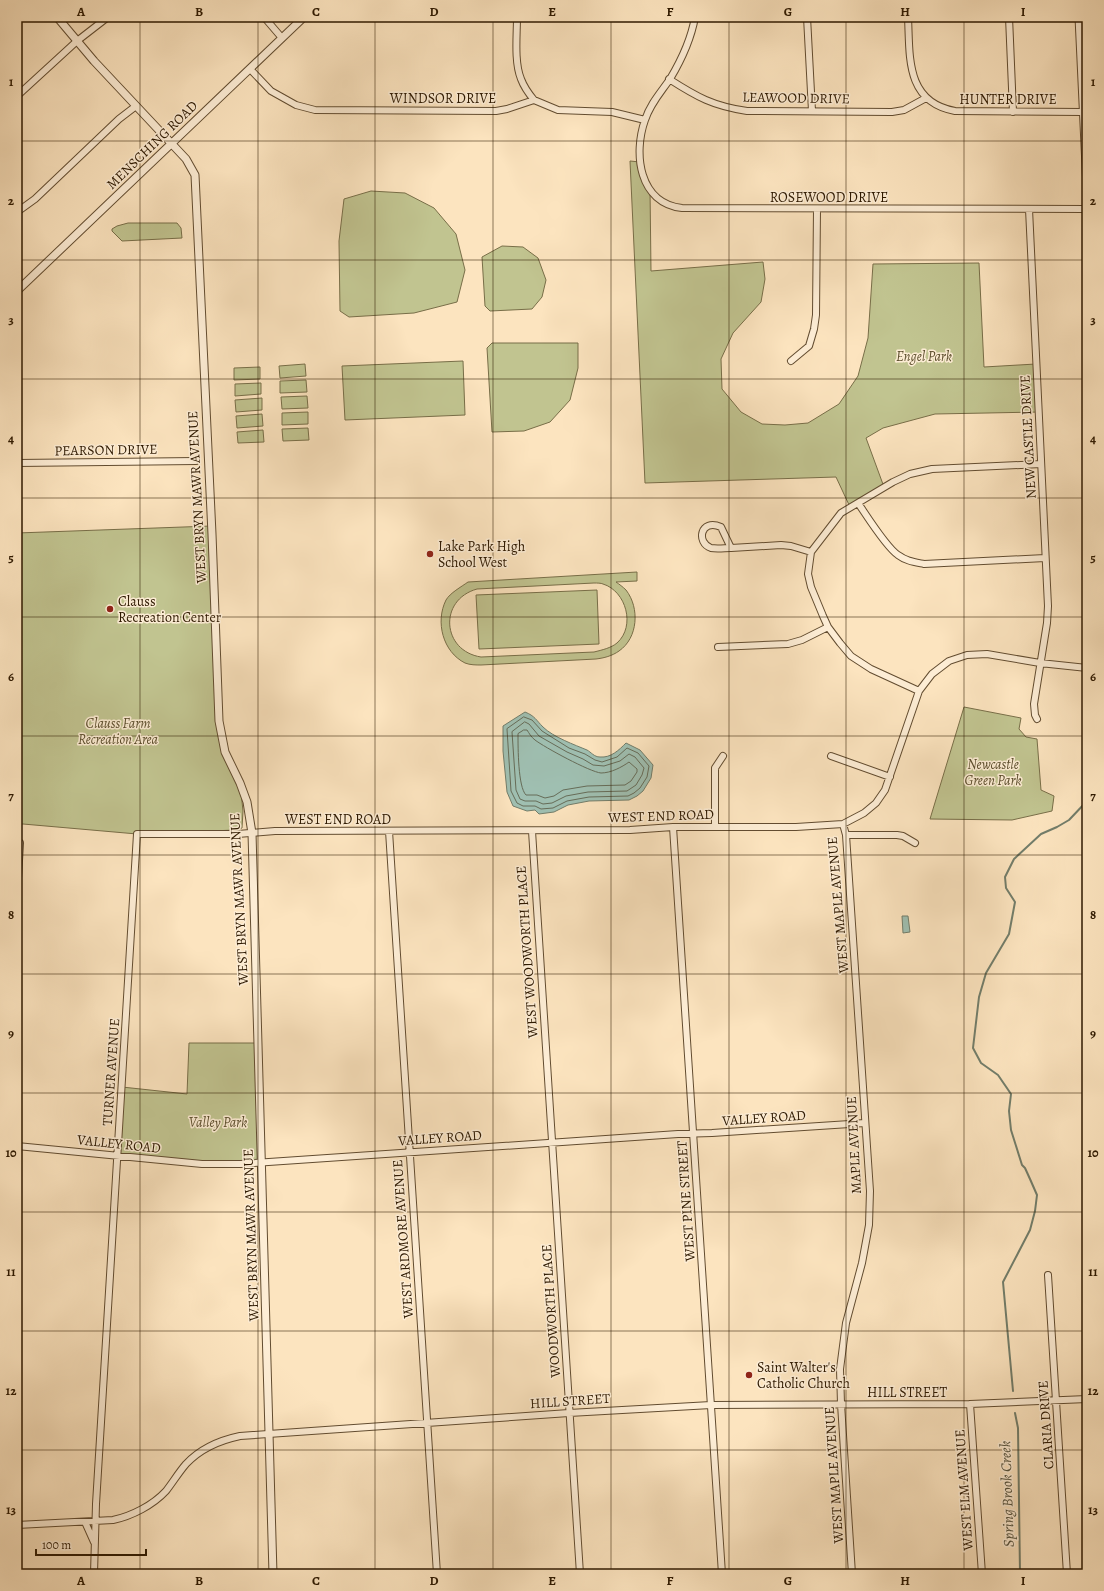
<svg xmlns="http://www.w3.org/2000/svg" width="1104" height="1591" viewBox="0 0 1104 1591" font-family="Alegreya,serif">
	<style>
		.green { fill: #c1c490; stroke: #786e48; fill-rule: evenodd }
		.water { fill: #9fbfb1; stroke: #727d6a }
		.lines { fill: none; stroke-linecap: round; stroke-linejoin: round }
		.shore { stroke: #666c58; stroke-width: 1 }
		.stream { stroke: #727d6a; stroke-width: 2 }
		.minor-casing { stroke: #624c30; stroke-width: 8 }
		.tertiary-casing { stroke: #624c30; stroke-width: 9 }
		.minor { stroke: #fdedd5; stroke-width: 6 }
		.tertiary { stroke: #fdedd5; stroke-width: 7 }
		.grid { fill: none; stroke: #2e1900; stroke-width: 1; stroke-opacity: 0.55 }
		.poi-dot { fill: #8f2418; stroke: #fdedd5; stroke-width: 1.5 }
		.labels { text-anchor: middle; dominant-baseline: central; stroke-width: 3; stroke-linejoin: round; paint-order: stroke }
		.street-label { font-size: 14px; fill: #2e1900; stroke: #fdedd5 }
		.park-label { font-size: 14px; font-style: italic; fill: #5a4c2b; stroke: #fdedd5 }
		.poi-label { font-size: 14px; fill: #2e1900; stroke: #fdedd5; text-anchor: start }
		.water-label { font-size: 15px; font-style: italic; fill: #56533e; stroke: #fdedd5 }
		.neatline { fill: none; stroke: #2e1900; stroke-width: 1.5 }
		.grid-label { font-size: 13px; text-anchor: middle; font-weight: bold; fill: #2e1900 }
	</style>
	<rect width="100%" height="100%" fill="#fce4bf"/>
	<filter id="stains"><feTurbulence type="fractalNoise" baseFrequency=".005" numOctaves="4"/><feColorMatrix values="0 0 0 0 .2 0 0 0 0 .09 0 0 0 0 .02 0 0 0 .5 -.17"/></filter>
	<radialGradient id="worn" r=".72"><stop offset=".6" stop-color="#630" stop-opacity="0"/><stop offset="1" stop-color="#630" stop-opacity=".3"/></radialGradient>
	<!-- green -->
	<path class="green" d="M630 161 640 162 650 189 651 271 763 262 765 279 761 302 733 333 721 359 722 389 741 412 762 424 785 425 808 423 839 404 858 376 868 338 873 264 979 263 984 367 1036 364 1039 412 935 414 883 428 866 438 884 487 850 507 836 477 645 483Z
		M371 191 405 193 434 208 456 234 465 270 457 302 414 313 349 317 340 311 339 241 344 199Z
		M128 223H177L181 228 182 238 122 241 112 231V229L117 226Z
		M502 246 523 247 538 258 546 280 542 297 532 309 490 311 485 306 482 257Z
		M492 343H578V368L570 400 550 422 524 431 492 432 487 348Z
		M463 361 465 415 345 420 342 366Z
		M305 364 306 376 280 378 279 366Z
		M260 367V379L234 380V368Z
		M306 380 307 392 280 393V381Z
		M261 383V394L235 396V384Z
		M307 396 308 408 282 409 281 397Z
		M262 398V410L236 412 235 400Z
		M308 412V424L282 425V413Z
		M262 414 263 426 237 428 236 416Z
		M308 428 309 440 283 441 282 429Z
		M263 430 264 442 238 443 237 432Z
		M211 526 219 721 225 752 240 783 243 811 242 828 235 830 137 834 23 824 17 825V533Z
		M637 572V581L616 582C619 584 623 587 626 590 640 608 638 638 619 651 612 656 604 658 596 659L481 665C476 665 470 665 465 663 443 652 435 622 446 600 450 593 461 587 468 582ZM594 583C597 583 601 583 603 584 626 591 636 626 617 643 611 648 602 650 594 652L481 657C442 651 438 600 477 589Z
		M597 590 599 644 479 649 476 595Z
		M964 707 1021 718 1019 729 1026 737 1037 739 1041 790 1054 796 1052 811 1012 820 930 819Z
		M189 1043H258L261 1163 241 1164 117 1156 122 1087 187 1094Z"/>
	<!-- water -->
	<path class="water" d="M525 712C535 716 536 720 543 727 553 737 575 745 587 750 591 752 594 757 600 757 611 758 619 750 626 743L640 750 653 765 651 778 643 791 637 796 629 800 589 801 568 805 554 812 539 814 535 810 527 811 513 806 507 792 503 751V726Z
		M902 916H908L910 932 903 933Z"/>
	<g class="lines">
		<!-- shore -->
		<path class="shore" d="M524 717 532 720 542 731 569 748 585 754 595 760 602 762 617 757 627 748 638 753 649 766 647 777 640 788 634 793 628 796 589 797 567 801 553 808 541 809 535 806H523L517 803 511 791 507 729Z
			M525 722 529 724 539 736 567 752 583 759 593 765 604 766 620 761 629 754 635 757 644 768 642 775 636 785 627 791 588 792 566 796 552 803 543 804 536 801H525L520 799 516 790 512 732Z
			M524 730H527C529 733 531 737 535 740 544 747 590 772 601 773 611 773 622 767 629 762L637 769V772L631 781 625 785 587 786 563 790 554 796 545 798 537 795H526C518 787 518 748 518 734Z"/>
		<!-- stream -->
		<path class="stream" d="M1013 1391 1003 1282 1030 1230 1035 1211 1037 1195 1030 1179 1025 1168 1022 1165 1011 1130 1009 1111 1011 1094 998 1075 981 1063 973 1048 979 997 986 973 1009 934 1015 902 1006 888 1005 877 1014 859 1041 834 1057 827 1069 820 1087 801
			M1015 1413 1018 1428 1020 1574"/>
		<defs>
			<path id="minor" d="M144 17H145
				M264 17 282 38
				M517 17C517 35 514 62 521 79 524 87 529 94 534 100
				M695 17C691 40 682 59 670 79 661 92 650 104 645 120 633 154 639 203 682 208L1087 209
				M807 17 812 111
				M908 17C910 56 905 102 955 111L1083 112
				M1009 17 1013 112
				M250 69 271 91 296 105 315 110 496 111 507 109 534 100 558 110 612 112 645 120
				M669 79C697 97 713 106 747 111L892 112 904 110 926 98
				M17 96 77 41 108 17
				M1029 209 1048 606 1047 623 1034 704 1035 715 1037 719
				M17 212 35 199 119 119 136 106
				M791 361 809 346 814 329 816 315 817 209
				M17 463 196 461
				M858 503C867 516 886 547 898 555 906 561 914 562 924 564L1045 558
				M731 548C725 548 717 549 711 548 696 543 700 518 721 527L731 548 781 545 791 546 811 552
				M718 647 788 644 802 640 828 627
				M919 691 871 669 851 656 840 643 828 627 823 616 811 587 808 574 811 552 841 513 893 482 910 474 932 469 1041 464
				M831 756 890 777
				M843 824 846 835 870 1191 869 1225 862 1263 846 1323 840 1369 841 1404 852 1574
				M715 826V768L723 756
				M673 827 722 1574
				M389 831 437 1574
				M532 831 580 1574
				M846 835H897L903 836 915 843
				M17 895 20 843
				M17 1146 202 1164H241L678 1134 712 1133 865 1123
				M1048 1275 1067 1574
				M970 1404 982 1574
				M85 1522 94 1542
				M17 1525 113 1520C132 1516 153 1505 166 1491 173 1482 179 1472 186 1464 200 1449 221 1440 240 1436L569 1413 711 1405 970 1404 1087 1399
				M94 1574 96 1504 137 834H238L275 831 630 830 673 827H796L843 824 864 813 876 803 885 790 919 691 932 674 949 661 967 655 987 654 1040 663 1087 668"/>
			<path id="tertiary" d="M57 17 94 61 186 159 195 175 212 534 219 721 225 752 240 783 247 802 252 833 273 1574
				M1079 17 1087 188
				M17 291 304 17"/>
		</defs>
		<!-- minor casing -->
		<use href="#minor" class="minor-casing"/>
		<!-- tertiary casing -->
		<use href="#tertiary" class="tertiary-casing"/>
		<!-- minor -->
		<use href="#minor" class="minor"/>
		<!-- tertiary -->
		<use href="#tertiary" class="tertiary"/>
	</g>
	<!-- grid -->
	<path class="grid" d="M140 17V1574M258 17V1574M375 17V1574M493 17V1574M611 17V1574M729 17V1574M846 17V1574M964 17V1574M17 141H1087M17 260H1087M17 379H1087M17 498H1087M17 617H1087M17 736H1087M17 855H1087M17 974H1087M17 1093H1087M17 1212H1087M17 1331H1087M17 1450H1087"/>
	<!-- markers -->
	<g class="poi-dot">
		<circle cx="430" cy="554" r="4"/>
		<circle cx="110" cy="609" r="4"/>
		<circle cx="749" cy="1375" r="4"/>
	</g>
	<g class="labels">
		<!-- street labels -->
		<g class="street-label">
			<text x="443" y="98">WINDSOR DRIVE</text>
			<text transform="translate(796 98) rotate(1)">LEAWOOD DRIVE</text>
			<text x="1008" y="99">HUNTER DRIVE</text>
			<text transform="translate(152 145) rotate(-44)">MENSCHING ROAD</text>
			<text x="829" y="197">ROSEWOOD DRIVE</text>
			<text transform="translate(1028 437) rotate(-93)">NEW CASTLE DRIVE</text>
			<text transform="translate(106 450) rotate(-1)">PEARSON DRIVE</text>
			<text transform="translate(197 497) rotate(-93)">WEST BRYN MAWR AVENUE</text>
			<text transform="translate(661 816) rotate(-2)">WEST END ROAD</text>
			<text x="338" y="819">WEST END ROAD</text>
			<text transform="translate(239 899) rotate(-93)">WEST BRYN MAWR AVENUE</text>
			<text transform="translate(838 905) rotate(-95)">WEST MAPLE AVENUE</text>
			<text transform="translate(527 952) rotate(-94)">WEST WOODWORTH PLACE</text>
			<text transform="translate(111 1072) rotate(-86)">TURNER AVENUE</text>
			<text transform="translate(764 1118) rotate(-4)">VALLEY ROAD</text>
			<text transform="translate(440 1138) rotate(-4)">VALLEY ROAD</text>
			<text transform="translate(119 1144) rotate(6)">VALLEY ROAD</text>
			<text transform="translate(854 1145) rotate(-93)">MAPLE AVENUE</text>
			<text transform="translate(686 1201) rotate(-94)">WEST PINE STREET</text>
			<text transform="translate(251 1235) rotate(-92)">WEST BRYN MAWR AVENUE</text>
			<text transform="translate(403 1239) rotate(-94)">WEST ARDMORE AVENUE</text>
			<text transform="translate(551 1311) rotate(-94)">WOODWORTH PLACE</text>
			<text x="907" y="1392">HILL STREET</text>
			<text transform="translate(570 1401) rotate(-4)">HILL STREET</text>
			<text transform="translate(1046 1425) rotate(-94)">CLARIA DRIVE</text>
			<text transform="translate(834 1475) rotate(-94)">WEST MAPLE AVENUE</text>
			<text transform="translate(964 1490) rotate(-94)">WEST ELM AVENUE</text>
		</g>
		<!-- park labels -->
		<g class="park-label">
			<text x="924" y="356">Engel Park</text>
			<text x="118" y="723">Clauss Farm<tspan x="118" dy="16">Recreation Area</tspan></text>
			<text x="993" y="764">Newcastle<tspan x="993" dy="16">Green Park</tspan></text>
			<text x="218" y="1122">Valley Park</text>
		</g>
		<!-- poi labels -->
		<g class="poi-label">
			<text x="438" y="546">Lake Park High<tspan x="438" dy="16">School West</tspan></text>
			<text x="118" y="601">Clauss<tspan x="118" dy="16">Recreation Center</tspan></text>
			<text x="757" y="1367">Saint Walter's<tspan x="757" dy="16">Catholic Church</tspan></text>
		</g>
		<!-- water labels -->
		<g class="water-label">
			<text transform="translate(1007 1494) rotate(-92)">Spring Brook Creek</text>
		</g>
	</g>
	<!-- margin -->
	<rect width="1104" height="1591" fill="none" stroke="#fce4bf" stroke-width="44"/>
	<!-- scale -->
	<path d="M36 1549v6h110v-6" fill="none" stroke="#2e1900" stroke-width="2"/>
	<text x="42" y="1549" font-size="12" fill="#2e1900" stroke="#fdedd5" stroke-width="3" paint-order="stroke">100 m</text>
	<rect x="22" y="22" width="1060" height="1547" class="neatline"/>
	<g class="grid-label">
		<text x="81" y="16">A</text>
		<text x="199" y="16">B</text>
		<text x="316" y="16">C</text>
		<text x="434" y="16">D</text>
		<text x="552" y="16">E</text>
		<text x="670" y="16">F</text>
		<text x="788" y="16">G</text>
		<text x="905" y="16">H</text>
		<text x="1023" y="16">I</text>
		<text x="11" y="86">1</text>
		<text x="1093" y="86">1</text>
		<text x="11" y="205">2</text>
		<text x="1093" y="205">2</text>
		<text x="11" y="324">3</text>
		<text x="1093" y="324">3</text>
		<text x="11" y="443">4</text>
		<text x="1093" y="443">4</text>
		<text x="11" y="562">5</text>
		<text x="1093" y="562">5</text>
		<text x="11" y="681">6</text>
		<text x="1093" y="681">6</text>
		<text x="11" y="800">7</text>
		<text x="1093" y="800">7</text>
		<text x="11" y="919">8</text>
		<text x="1093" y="919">8</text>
		<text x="11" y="1038">9</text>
		<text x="1093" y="1038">9</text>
		<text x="11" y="1157">10</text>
		<text x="1093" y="1157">10</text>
		<text x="11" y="1276">11</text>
		<text x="1093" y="1276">11</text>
		<text x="11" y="1395">12</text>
		<text x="1093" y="1395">12</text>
		<text x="11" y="1514">13</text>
		<text x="1093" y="1514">13</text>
		<text x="81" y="1585">A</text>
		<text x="199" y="1585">B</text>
		<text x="316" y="1585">C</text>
		<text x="434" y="1585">D</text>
		<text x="552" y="1585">E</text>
		<text x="670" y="1585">F</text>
		<text x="788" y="1585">G</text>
		<text x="905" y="1585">H</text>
		<text x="1023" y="1585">I</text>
	</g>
	<rect width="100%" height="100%" filter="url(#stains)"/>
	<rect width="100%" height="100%" fill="url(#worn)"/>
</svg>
